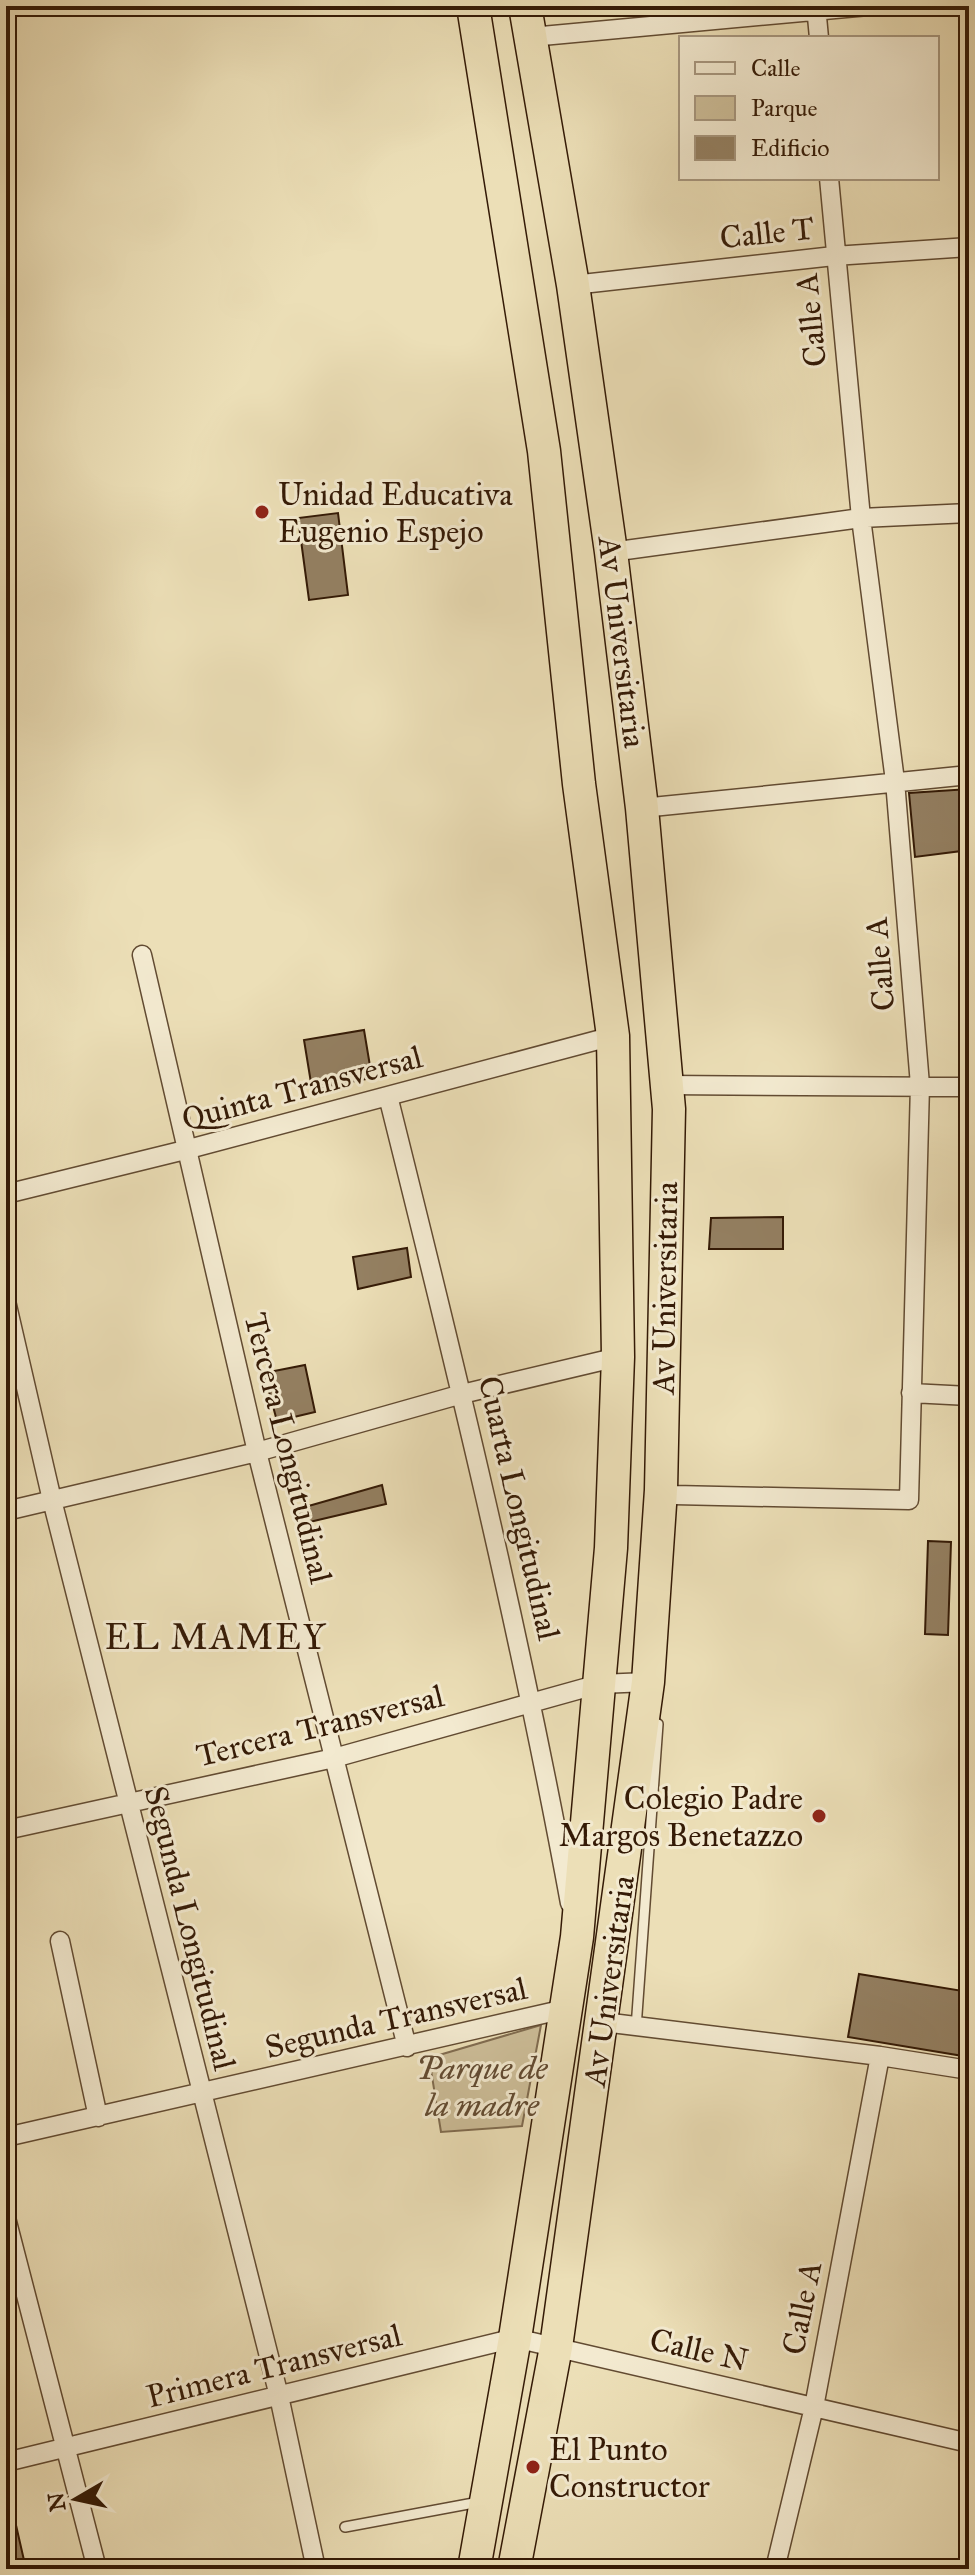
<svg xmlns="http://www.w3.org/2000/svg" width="975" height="2575" viewBox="0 0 975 2575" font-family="'IM FELL Great Primer',serif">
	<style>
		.green { fill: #cdbe99; stroke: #806c50; stroke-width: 2 }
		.building { fill: #948062; stroke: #341a06; stroke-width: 2 }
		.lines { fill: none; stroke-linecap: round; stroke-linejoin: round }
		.lane-casing { stroke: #624b32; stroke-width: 12 }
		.street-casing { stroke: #624b32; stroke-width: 21 }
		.highway-casing { stroke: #341a06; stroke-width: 35 }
		.lane { stroke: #f3ead0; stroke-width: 9 }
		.street { stroke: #f3ead0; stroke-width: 18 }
		.highway { stroke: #ecdfb7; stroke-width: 32 }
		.poi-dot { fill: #8f2418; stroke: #f3ead0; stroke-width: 3 }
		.labels { text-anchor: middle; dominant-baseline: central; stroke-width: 6; stroke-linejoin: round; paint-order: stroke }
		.street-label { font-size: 32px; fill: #341a06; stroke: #f3ead0 }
		.poi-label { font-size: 32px; fill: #341a06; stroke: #f3ead0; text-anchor: start }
		.park-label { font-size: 32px; font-style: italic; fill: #624b32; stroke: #f3ead0 }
		.quarter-label { font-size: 36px; letter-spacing: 2px; fill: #341a06; stroke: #f3ead0 }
	</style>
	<rect width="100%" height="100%" fill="#ecdfb7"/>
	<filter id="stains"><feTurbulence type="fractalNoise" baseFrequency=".0025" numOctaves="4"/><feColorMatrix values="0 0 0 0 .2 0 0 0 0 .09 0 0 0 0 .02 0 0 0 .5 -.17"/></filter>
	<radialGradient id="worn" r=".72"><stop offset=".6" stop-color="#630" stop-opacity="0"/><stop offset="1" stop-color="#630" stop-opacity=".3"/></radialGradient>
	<!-- green -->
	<path class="green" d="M541 2025 522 2126 441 2132 429 2058Z"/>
	<!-- building -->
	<path class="building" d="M338 513 348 595 309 600 298 518Z
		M969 789V850L915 857 909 793Z
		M364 1030 372 1078 312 1089 304 1040Z
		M783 1217V1249H709L711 1218Z
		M407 1248 411 1277 358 1289 353 1257Z
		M305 1365 315 1412 277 1421 264 1373Z
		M382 1485 386 1504 301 1524 298 1509Z
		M928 1541 951 1542 948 1635 925 1634Z
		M859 1974 969 1992V2057L848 2037Z
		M13 2512 26 2569H6V2513Z"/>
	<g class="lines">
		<defs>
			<path id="lane" d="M636 2028 658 1724
				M345 2527 479 2502"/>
			<path id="street" d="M816 6 819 38
				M531 37 868 6
				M573 285 834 256 969 247
				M611 552 861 518 969 513
				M642 808 969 775
				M142 955 257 1452 407 2047
				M667 1085 969 1087
				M388 1096C455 1364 520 1631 570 1903
				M6 1194 185 1150 613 1036
				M6 1301 52 1500 279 2396 316 2569
				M911 1393 969 1396
				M661 1490 674 1495 909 1500 920 1085 895 781 861 518 829 178
				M6 1511 257 1452 462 1394 618 1357
				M6 1830 334 1758 599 1684 648 1682
				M60 1941 98 2117
				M603 2022 880 2056 969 2070
				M6 2137 565 2009
				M6 2218 97 2569
				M6 2462 515 2338 969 2443
				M775 2569 814 2407 880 2056"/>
			<path id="highway" d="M473 6 544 451 579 784 613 1036 618 1357 611 1548 577 1937 515 2338 474 2569
				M514 2569 556 2347 648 1682 661 1490 669 1109 642 808 611 552 573 285 525 6"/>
		</defs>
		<!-- lane casing -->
		<use href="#lane" class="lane-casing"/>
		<!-- street casing -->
		<use href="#street" class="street-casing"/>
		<!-- highway casing -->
		<use href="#highway" class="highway-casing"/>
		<!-- lane -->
		<use href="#lane" class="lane"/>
		<!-- street -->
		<use href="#street" class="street"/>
		<!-- highway -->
		<use href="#highway" class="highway"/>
	</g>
	<!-- markers -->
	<g class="poi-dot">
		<circle cx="262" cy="512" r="8"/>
		<circle cx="819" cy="1816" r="8"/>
		<circle cx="533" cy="2467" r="8"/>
	</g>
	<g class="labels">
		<!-- street labels -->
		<g class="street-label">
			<text transform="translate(767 233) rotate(-6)">Calle T</text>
			<text transform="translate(811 320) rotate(-96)">Calle A</text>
			<text transform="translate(622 642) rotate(83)">Av Universitaria</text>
			<text transform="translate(880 964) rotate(-95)">Calle A</text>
			<text transform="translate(302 1088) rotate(-15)">Quinta Transversal</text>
			<text transform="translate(665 1288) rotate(-89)">Av Universitaria</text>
			<text transform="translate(288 1448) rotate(76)">Tercera Longitudinal</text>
			<text transform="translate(519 1508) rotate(77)">Cuarta Longitudinal</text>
			<text transform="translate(320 1726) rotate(-14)">Tercera Transversal</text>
			<text transform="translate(190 1928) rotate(76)">Segunda Longitudinal</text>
			<text transform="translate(609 1981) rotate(-82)">Av Universitaria</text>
			<text transform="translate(396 2018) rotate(-13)">Segunda Transversal</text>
			<text transform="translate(802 2308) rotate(-79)">Calle A</text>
			<text transform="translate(699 2350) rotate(13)">Calle N</text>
			<text transform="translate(274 2366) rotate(-14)">Primera Transversal</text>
		</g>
		<!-- poi labels -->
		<g class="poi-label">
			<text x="278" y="494">Unidad Educativa<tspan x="278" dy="37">Eugenio Espejo</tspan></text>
			<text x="803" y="1798" text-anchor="end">Colegio Padre<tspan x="803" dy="37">Margos Benetazzo</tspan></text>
			<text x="549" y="2449">El Punto<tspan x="549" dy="37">Constructor</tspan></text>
		</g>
		<!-- park labels -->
		<g class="park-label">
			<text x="482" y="2068">Parque de<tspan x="482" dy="37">la madre</tspan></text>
		</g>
		<!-- quarter labels -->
		<g class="quarter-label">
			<text x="216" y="1637">EL MAMEY</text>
		</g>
	</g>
	<!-- margin -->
	<rect width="975" height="2575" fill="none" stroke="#ecdfb7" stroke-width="32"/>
	<rect x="8" y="8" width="959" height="2559" fill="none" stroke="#341a06" stroke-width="4"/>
	<rect x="16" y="16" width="943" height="2543" fill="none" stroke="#341a06" stroke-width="2"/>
	<!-- legend -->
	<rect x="679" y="36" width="260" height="144" fill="#f3ead0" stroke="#a7977f" stroke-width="2"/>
	<rect x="695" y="62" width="40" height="12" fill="#f3ead0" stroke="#a7977f" stroke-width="2"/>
	<text x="751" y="76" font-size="24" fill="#341a06">Calle</text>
	<rect x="695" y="96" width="40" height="24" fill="#cdbe99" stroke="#a7977f" stroke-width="2"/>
	<text x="751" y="116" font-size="24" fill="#341a06">Parque</text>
	<rect x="695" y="136" width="40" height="24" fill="#948062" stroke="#a7977f" stroke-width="2"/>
	<text x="751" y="156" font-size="24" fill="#341a06">Edificio</text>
	<!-- north arrow -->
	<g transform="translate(76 2499) rotate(261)" stroke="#f3ead0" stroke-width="6" paint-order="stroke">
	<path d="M0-6L14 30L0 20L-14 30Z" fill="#341a06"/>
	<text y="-12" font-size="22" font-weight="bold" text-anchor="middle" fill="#341a06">N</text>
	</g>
	<rect width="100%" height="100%" filter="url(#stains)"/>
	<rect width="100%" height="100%" fill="url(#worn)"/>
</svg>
